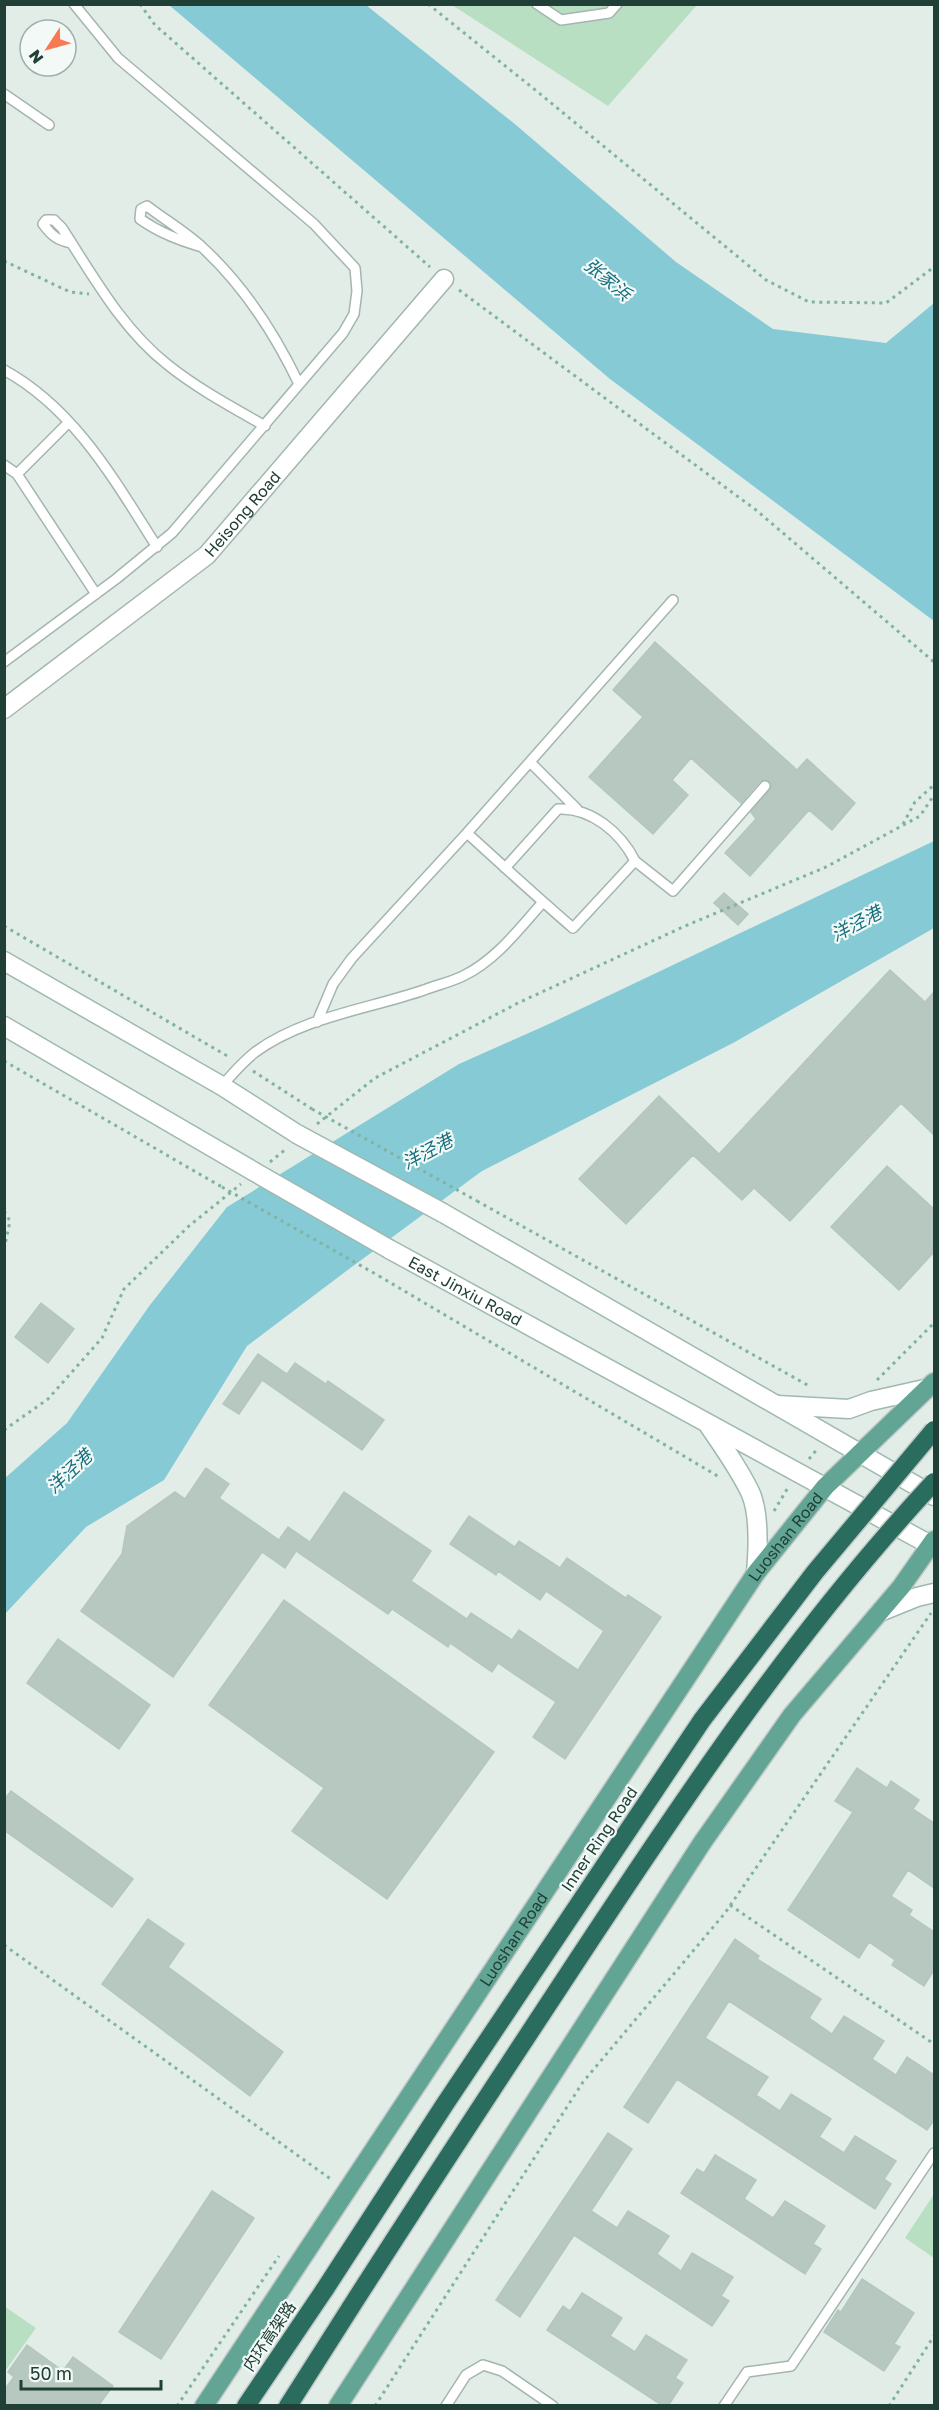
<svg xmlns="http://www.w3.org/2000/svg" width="939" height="2410" viewBox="0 0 939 2410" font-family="'Golos Text','Noto Sans SC',sans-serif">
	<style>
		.green { fill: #b9dfc3 }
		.water { fill: #86cad6 }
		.building { fill: #b7c8c1; stroke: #b3c7bf; stroke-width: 1.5 }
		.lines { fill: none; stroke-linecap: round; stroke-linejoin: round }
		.lane-casing { stroke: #a4b5af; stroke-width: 12 }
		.street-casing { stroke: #a4b5af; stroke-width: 21 }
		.secondary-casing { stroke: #9fb9b0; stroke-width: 21 }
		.primary-casing { stroke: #c1c9c7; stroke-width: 21 }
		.highway-casing { stroke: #c1c9c7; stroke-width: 21 }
		.path { stroke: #80b3a2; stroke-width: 3; stroke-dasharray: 3 4.5; stroke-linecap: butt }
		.lane { stroke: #fff; stroke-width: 9 }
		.street { stroke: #fff; stroke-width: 18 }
		.secondary { stroke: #fff; stroke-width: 18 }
		.primary { stroke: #63a594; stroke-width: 18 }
		.highway { stroke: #2a6d5f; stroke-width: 18 }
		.secondary-bridge-casing { stroke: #9fb9b0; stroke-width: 21; stroke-linecap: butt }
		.highway-bridge-casing { stroke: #c1c9c7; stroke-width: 21; stroke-linecap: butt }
		.path-bridge { stroke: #80b3a2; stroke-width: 3; stroke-dasharray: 3 4.5; stroke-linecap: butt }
		.secondary-bridge { stroke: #fff; stroke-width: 18 }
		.highway-bridge { stroke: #2a6d5f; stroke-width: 18 }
		.labels { text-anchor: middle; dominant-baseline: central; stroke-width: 4.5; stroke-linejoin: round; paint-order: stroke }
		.street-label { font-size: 16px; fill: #203f36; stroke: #f2f9f6 }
		.water-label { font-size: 18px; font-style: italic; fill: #166f7f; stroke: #f2f9f6 }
	</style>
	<rect width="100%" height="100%" fill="#e2ede8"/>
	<!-- green -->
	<path class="green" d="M452 5H697L608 106Z
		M934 2194V2258L905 2238Z
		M4 2306 36 2328 5 2371H4Z"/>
	<!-- water -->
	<path class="water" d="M169 5H366L516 125 676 262 773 329 886 343 934 303V621L610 379Z
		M934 841V928L733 1043 482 1171 345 1272 247 1346 164 1480 86 1527 5 1614 4 1479 67 1423 150 1305 227 1207 459 1064 551 1023Z"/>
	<!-- building -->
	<path class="building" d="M655 642 797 770 807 759 855 803 832 830 809 810 750 876 725 853 756 819 751 812 770 790 772 784 769 781H760L741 803 691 758 672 780 688 795 653 834 589 777 643 717 613 690Z
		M724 893 748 914 738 925 714 903Z
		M890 970 925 1002 934 992V1135L901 1103 790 1221 754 1188 742 1200 693 1155 626 1224 579 1179 659 1096 719 1154Z
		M887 1166 934 1209V1252L899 1290 831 1227Z
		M41 1303 74 1329 48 1363 15 1337Z
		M258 1354 287 1374 295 1363 326 1384 328 1381 384 1420 362 1450 262 1380 239 1414 223 1404Z
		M206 1468 229 1484 219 1498 279 1540 288 1527 310 1542 344 1492 431 1551 411 1581 467 1619 471 1613 512 1640 519 1630 578 1670 604 1631 546 1591 540 1600 498 1571 496 1575 450 1544 469 1516 515 1547 519 1541 560 1568 567 1558 626 1598 628 1595 661 1617 565 1759 533 1737 556 1702 498 1663 492 1672 450 1643 448 1647 392 1609 388 1614 296 1551 285 1568 262 1552 173 1677 81 1611 122 1554 127 1526 175 1492 185 1499Z
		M284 1600 494 1752 387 1899 292 1831 324 1788 209 1705Z
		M58 1639 150 1705 119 1749 27 1683Z
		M857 1768 887 1788 891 1781 919 1800 913 1809 934 1823V1888L908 1870 891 1896 912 1910 909 1915 934 1932V1970L924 1986 892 1965 895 1960 869 1942 859 1958 788 1910 853 1812 835 1801Z
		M11 1791 133 1879 112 1907 4 1830V1800Z
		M148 1919 184 1944 168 1967 283 2052 250 2096 102 1984Z
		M735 1939 759 1956 757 1959 821 1999 809 2018 832 2034 844 2016 884 2041 872 2059 896 2075 907 2057 934 2075V2120L927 2130 729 2001 705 2038 768 2077 756 2095 780 2111 791 2094 831 2119 819 2137 844 2153 855 2136 896 2161 884 2179 891 2184 875 2209 677 2079 648 2123 624 2107Z
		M608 2133 632 2149 591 2211 617 2228 628 2211 669 2236 657 2254 681 2271 692 2253 733 2277 721 2296 729 2301 712 2326 574 2235 520 2317 496 2300Z
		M715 2155 756 2180 744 2199 773 2218 785 2201 825 2226 813 2244 821 2249 805 2274 681 2193 697 2169 704 2173Z
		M212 2191 254 2218 161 2359 119 2332Z
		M862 2279 914 2313 894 2344 900 2347 884 2371 824 2332 838 2310 841 2312Z
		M582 2293 622 2318 610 2336 635 2352 646 2335 687 2360 675 2378 683 2383 668 2406H663L547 2330 563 2306 570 2311Z
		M27 2345 63 2371 73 2357 113 2386 98 2406H4V2390L14 2377 8 2372Z"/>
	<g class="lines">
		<defs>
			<path id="lane" d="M537 4 561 20 609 13 617 4
				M4 94 49 125
				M71 243C57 240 52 236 43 224L46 220H54L62 228C93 276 122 329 168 365 198 389 232 407 265 426
				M202 247C179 240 160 233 140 219L141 209 147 206C165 220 186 232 203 248 244 286 275 334 299 384
				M4 370C75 409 115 481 157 547
				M4 465 17 474 96 594
				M17 474 69 422
				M4 662 116 579 172 533 343 333 354 314 357 291 355 268 314 224 118 58 74 4
				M530 762 577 809
				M467 833 673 600
				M635 861 673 891 765 786
				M317 1022 333 984 352 958 467 833C502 865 537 897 573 928L635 861C621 833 591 807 558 809L505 868
				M222 1086C232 1074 242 1063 254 1053 302 1017 369 1009 424 990 437 985 451 982 463 976 496 960 519 929 543 902
				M446 2406 466 2375 483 2365 502 2371 553 2406
				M724 2406 747 2372 791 2366 934 2153"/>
			<g id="street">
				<path id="s1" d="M4 709 207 555 444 279"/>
			</g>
			<g id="secondary">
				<path d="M4 961 222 1086 297 1134"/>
				<path d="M4 1026 253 1171"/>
				<path d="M443 1213 934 1496"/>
				<path id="s2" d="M389 1249 934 1547"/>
				<path d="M777 1405 849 1409 871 1401 929 1388"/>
				<path d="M709 1426C724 1448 740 1470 751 1494 760 1516 758 1550 756 1573"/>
				<path d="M880 1612 917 1597 934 1593"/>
			</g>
			<g id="primary">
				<path id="s3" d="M204 2406 756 1573 825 1487 934 1382"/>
				<path d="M338 2406 702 1843 792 1715 901 1587 934 1540"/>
			</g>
			<path id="highway" d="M246 2406 325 2289
				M288 2406 351 2307"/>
		</defs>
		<!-- lane casing -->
		<use href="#lane" class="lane-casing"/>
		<!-- street casing -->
		<use href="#street" class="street-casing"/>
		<!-- secondary casing -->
		<use href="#secondary" class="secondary-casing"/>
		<!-- primary casing -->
		<use href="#primary" class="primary-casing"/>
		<!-- highway casing -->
		<use href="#highway" class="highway-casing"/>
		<!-- path -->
		<path class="path" d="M140 4 155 25 430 267
			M428 4 539 93 766 280 809 302 886 303 934 267
			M4 261 70 292 89 294
			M459 290 756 510 934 662
			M903 824 915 802 934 785
			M4 926 229 1057
			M4 1061 222 1187
			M253 1071 312 1109
			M317 1124 375 1078 518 1003 685 926 826 867 920 816 934 795
			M270 1162 286 1149
			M477 1201 811 1387
			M4 1211 10 1221 4 1250
			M379 1276 721 1478
			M877 1380 934 1323
			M4 1430 48 1399 102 1338 124 1289 189 1226 241 1184
			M809 1459 818 1448
			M774 1511 789 1486
			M730 1905 934 2044
			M4 1945 332 2180
			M177 2406 279 2256
			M375 2406 583 2082 725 1913 931 1613
			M889 2406 934 2336"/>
		<!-- lane -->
		<use href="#lane" class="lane"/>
		<!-- street -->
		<use href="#street" class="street"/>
		<!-- secondary -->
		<use href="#secondary" class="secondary"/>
		<!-- primary -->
		<use href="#primary" class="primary"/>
		<!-- highway -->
		<use href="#highway" class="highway"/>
		<defs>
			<path id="secondary-bridge" d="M297 1134 443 1213
				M253 1171 389 1249"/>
			<path id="highway-bridge" d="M325 2289 445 2104 702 1720 815 1572 934 1430
				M351 2307C425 2191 501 2076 576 1962 686 1795 798 1628 934 1482"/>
		</defs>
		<!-- secondary-bridge casing -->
		<use href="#secondary-bridge" class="secondary-bridge-casing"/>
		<!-- highway-bridge casing -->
		<use href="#highway-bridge" class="highway-bridge-casing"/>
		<!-- path-bridge -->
		<path class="path-bridge" d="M312 1109 477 1201
			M222 1187 379 1276"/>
		<!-- secondary-bridge -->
		<use href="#secondary-bridge" class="secondary-bridge"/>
		<!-- highway-bridge -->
		<use href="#highway-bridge" class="highway-bridge"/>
	</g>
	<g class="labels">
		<!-- street labels -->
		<g class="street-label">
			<text stroke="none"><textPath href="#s1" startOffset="309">Heisong Road</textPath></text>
			<text stroke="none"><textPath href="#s2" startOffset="87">East Jinxiu Road</textPath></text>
			<text stroke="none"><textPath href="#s3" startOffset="1046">Luoshan Road</textPath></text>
			<text transform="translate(599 1839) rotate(-56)">Inner Ring Road</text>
			<text stroke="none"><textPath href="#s3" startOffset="560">Luoshan Road</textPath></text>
			<text transform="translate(269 2336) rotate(-56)">内环高架路</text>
		</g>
		<!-- water labels -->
		<g class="water-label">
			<text transform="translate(608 279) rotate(40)">张家浜</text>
			<text transform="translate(856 923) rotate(-28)">洋泾港</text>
			<text transform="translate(427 1151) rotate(-28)">洋泾港</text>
			<text transform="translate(69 1471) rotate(-43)">洋泾港</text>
		</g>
	</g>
	<!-- border -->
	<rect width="939" height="2410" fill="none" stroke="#203f36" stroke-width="12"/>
	<!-- north arrow -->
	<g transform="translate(48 48) rotate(234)"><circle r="28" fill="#f2f9f6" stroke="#9eafa9" stroke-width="1.5"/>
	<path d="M0-4.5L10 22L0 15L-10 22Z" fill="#fb7952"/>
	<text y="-9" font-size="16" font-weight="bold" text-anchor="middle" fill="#203f36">N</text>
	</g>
	<!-- scale -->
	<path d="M21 2380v9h140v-9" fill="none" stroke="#203f36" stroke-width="3"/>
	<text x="30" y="2380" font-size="18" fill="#203f36" stroke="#f2f9f6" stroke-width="4.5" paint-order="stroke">50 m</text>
</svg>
